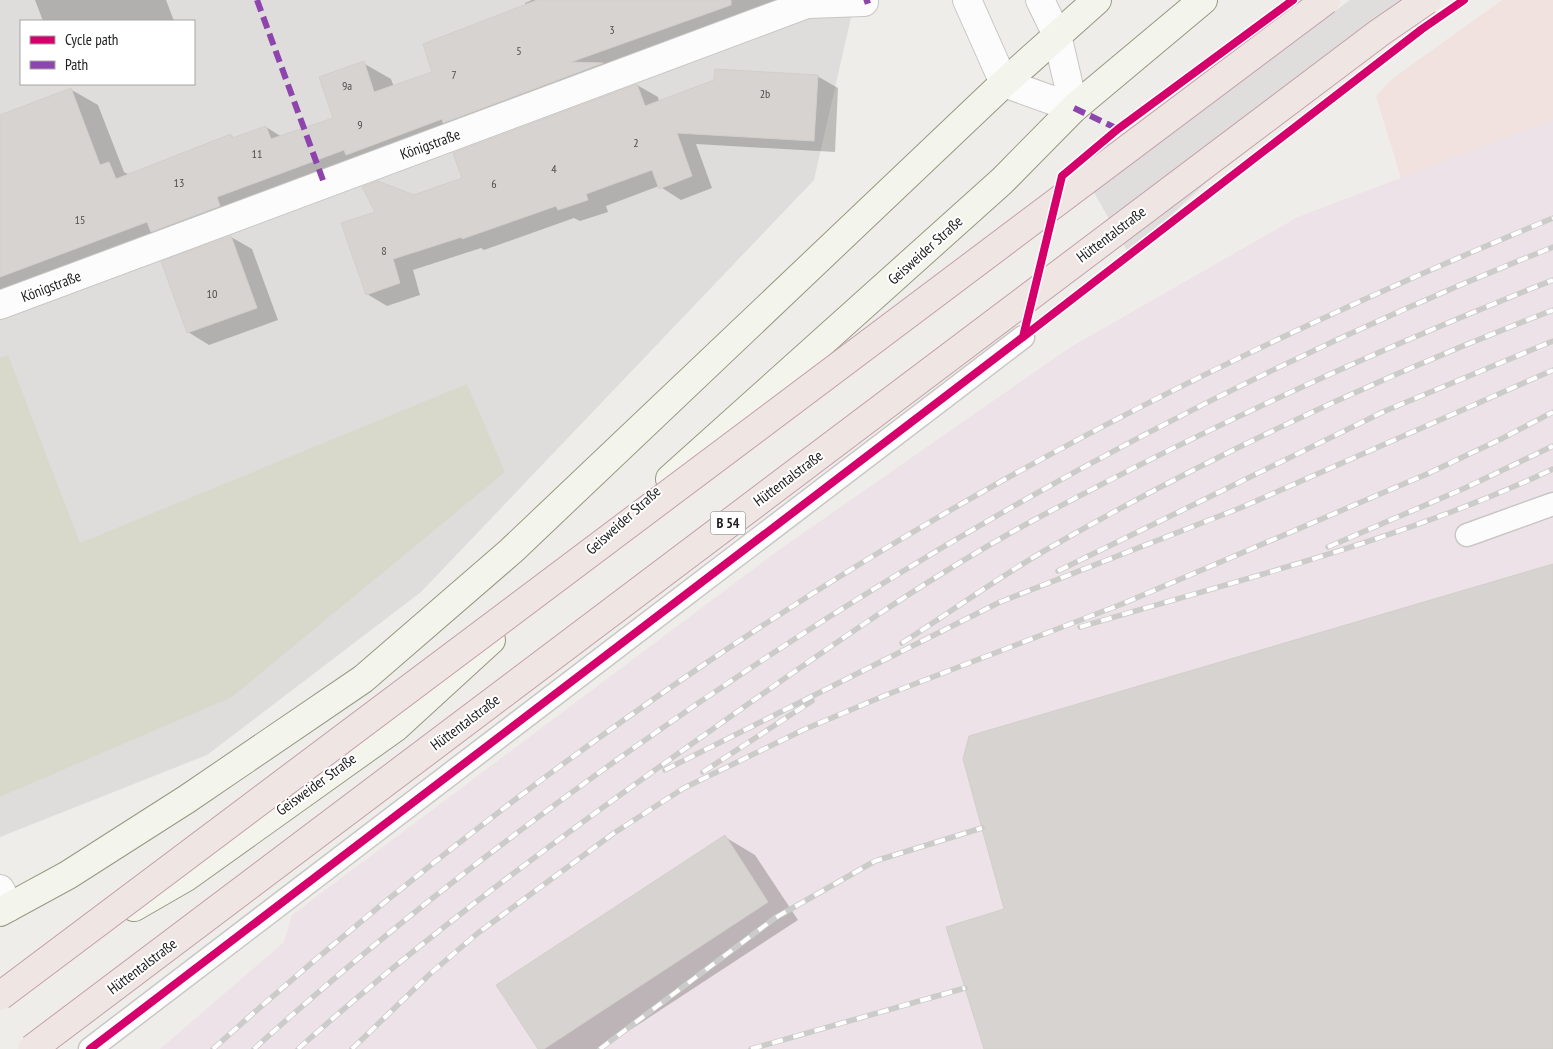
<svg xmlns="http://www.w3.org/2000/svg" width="1553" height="1049" viewBox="0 0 1553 1049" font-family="'PT Sans Narrow',sans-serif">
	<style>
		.residential { fill: #dedddb; fill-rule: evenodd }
		.commercial { fill: #f1e1df }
		.industrial { fill: #ede2e7 }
		.construction { fill: #d8d8cb }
		.parking { fill: #dfdedd }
		.shadow { fill: #0003 }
		.building { fill: #d6d3d0; stroke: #d2cfcb }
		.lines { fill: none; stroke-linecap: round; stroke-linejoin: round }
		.service-casing { stroke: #c8c7c5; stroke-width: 25 }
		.minor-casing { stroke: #c8c7c5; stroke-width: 30 }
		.tertiary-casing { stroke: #c8c7c5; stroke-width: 30 }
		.secondary-casing { stroke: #979980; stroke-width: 30 }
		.service { stroke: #fdfcfc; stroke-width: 22 }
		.minor { stroke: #fdfcfc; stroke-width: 28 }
		.tertiary { stroke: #fdfcfc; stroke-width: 28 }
		.secondary { stroke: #f3f4ec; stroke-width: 28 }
		.rail-casing { stroke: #cbcbca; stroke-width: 5.5 }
		.rail { stroke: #fff; stroke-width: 4; stroke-dasharray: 11; stroke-linecap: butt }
		.trunk-bridge-casing { stroke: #c59fa9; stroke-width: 30; stroke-linecap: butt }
		.trunk-bridge { stroke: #efe6e3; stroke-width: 28 }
		.quiet { stroke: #8e44ad; stroke-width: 6; stroke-dasharray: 12 6; stroke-linecap: butt }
		.cycleway-casing { stroke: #fff; stroke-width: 11 }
		.cycleway { stroke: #d6006c; stroke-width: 8 }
		.labels { text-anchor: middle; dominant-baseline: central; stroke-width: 4; stroke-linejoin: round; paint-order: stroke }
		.number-label { font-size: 12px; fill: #4e4e4d }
		.shield { fill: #fff; stroke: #646464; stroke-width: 1 }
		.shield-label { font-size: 14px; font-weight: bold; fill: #212121 }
		.street-label { font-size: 15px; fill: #212121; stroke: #fff }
	</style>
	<rect width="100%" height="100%" fill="#efede9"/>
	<!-- residential -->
	<path class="residential" d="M0 0H855L814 180 421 592 207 755 0 837ZM21 21H194V84H21Z"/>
	<!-- commercial -->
	<path class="commercial" d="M1502 0H1553V120L1401 178 1376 96 1392 79Z"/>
	<!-- industrial -->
	<path class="industrial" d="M1553 120V1049H160L284 942 292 915 776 552 1069 348 1298 217Z"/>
	<!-- construction -->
	<path class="construction" d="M8 355 80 543 467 384 505 472 232 697 0 797V358Z"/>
	<!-- parking -->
	<path class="parking" d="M1350 0H1404L1129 254 1092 189Z"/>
	<!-- shadow -->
	<path class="shadow" d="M35 0H166L174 21H43Z
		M532 0H806L0 303V116L70 89 98 105 124 172 130 175 231 136 235 138 266 127 282 137 334 119 363 63 391 79 394 87 434 72 526 5 525 3Z
		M817 76 838 88 835 152 696 144 712 188 681 200 659 186 606 206 608 212 580 221 574 218 484 250 481 248 413 270 420 295 387 306 367 294 377 212 463 179 637 85 658 97 659 102Z
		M231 237 252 249 278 320 209 345 188 332Z
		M725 837 755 855 798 920 601 1049H539Z"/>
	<!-- building -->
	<path class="building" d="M537 0H731V5L571 62 603 63 443 123 442 119 346 155 344 150 217 197 220 206 151 232 147 222 0 277V115L71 88 100 165 109 162 116 179 231 134 232 138 266 126 271 139 333 118 319 77 364 61 374 92 432 72 423 44Z
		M715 69 818 75 814 141 677 133 692 176 659 189 652 170 586 194 588 200 558 210 556 206 462 239V237L393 259 400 283 366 295 341 223 375 212 362 187 378 181 414 195 462 178 453 153 637 84 645 106 714 80Z
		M231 236 257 308 187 333 161 261Z
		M1553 564V1049H984L946 927 1004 909 963 759 969 736Z
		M725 835 768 902 544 1049H538L496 985Z"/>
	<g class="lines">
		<defs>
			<path id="service" d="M1467 535 1553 504
				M90 1049 1023 337"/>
			<path id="minor" d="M0 305 807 4 864 2
				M0 889 9 907"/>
			<path id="tertiary" d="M967 0 1004 83 1074 108
				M1040 0 1057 35 1074 108"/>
			<path id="secondary" d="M670 479 1002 181 1074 108 1203 0
				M134 907 186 877 396 727 491 640
				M0 912 68 875 187 799 363 679 511 551 1004 83 1097 0"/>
		</defs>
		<!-- service casing -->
		<use href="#service" class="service-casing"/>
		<!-- minor casing -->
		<use href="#minor" class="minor-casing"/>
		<!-- tertiary casing -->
		<use href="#tertiary" class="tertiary-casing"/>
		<!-- secondary casing -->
		<use href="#secondary" class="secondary-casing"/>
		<!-- service -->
		<use href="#service" class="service"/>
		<!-- minor -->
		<use href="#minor" class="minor"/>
		<!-- tertiary -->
		<use href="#tertiary" class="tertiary"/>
		<!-- secondary -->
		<use href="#secondary" class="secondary"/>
		<defs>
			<path id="rail" d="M1328 547 1465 488 1553 446
				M1058 571 1385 411 1553 341
				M1080 627C1239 580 1402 540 1553 469
				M902 643C954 610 1004 573 1058 543 1214 454 1385 375 1553 310
				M665 770 1000 602 1240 508 1553 370
				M703 772 812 701
				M213 1049C454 833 717 640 1000 482 1179 382 1364 296 1553 218
				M254 1049C372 942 498 844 628 752 915 548 1226 377 1553 247
				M298 1049C428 933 568 831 710 731 819 654 928 576 1047 513 1210 426 1381 348 1553 280
				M352 1049 431 973 478 933 614 833 684 788 803 730 886 695 1122 604 1427 474 1501 439 1553 412
				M600 1049 775 918 875 861 982 828
				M751 1049 965 988"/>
		</defs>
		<!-- rail casing -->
		<use href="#rail" class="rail-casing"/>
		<!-- rail -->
		<use href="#rail" class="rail"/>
		<defs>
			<path id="trunk-bridge" d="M0 996 1326 0
				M32 1049 1379 33 1427 0"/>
		</defs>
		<!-- trunk-bridge casing -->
		<use href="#trunk-bridge" class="trunk-bridge-casing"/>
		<!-- trunk-bridge -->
		<use href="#trunk-bridge" class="trunk-bridge"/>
		<!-- quiet -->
		<path class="quiet" d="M257 0 324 183
			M864 2 870 0
			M1074 108 1118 129"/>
		<defs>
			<path id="cycleway" d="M1023 337 1062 176 1118 129 1293 0
				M90 1049 1023 337 1422 29 1464 0"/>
		</defs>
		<!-- cycleway casing -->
		<use href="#cycleway" class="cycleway-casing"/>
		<!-- cycleway -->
		<use href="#cycleway" class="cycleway"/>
	</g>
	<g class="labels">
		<!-- number labels -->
		<g class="number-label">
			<text x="612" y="29">3</text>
			<text x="519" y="50">5</text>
			<text x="454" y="74">7</text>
			<text x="347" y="85">9a</text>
			<text x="765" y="93">2b</text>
			<text x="360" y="124">9</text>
			<text x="636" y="142">2</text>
			<text x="257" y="153">11</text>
			<text x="554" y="168">4</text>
			<text x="179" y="182">13</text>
			<text x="494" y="183">6</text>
			<text x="80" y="219">15</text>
			<text x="384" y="250">8</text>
			<text x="212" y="293">10</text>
		</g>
		<!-- shield labels -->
		<rect class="shield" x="710.5" y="511.5" width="35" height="23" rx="4"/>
		<g class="shield-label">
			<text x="728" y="523">B 54</text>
		</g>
		<!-- street labels -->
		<g class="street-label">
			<text transform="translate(430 144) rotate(-20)">Königstraße</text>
			<text transform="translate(1111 234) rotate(-37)">Hüttentalstraße</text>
			<text transform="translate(925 250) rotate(-42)">Geisweider Straße</text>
			<text transform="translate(51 286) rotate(-21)">Königstraße</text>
			<text transform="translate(788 478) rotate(-37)">Hüttentalstraße</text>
			<text transform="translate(623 520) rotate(-42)">Geisweider Straße</text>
			<text transform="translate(465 722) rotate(-37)">Hüttentalstraße</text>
			<text transform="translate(316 784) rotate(-36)">Geisweider Straße</text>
			<text transform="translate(142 966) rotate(-37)">Hüttentalstraße</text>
		</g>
	</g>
	<!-- legend -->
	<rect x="20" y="20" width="175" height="65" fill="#ffffff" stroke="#a6a6a6"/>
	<rect x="30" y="36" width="25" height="8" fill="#d6006c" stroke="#a6a6a6"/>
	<text x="65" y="45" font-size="15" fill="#212121">Cycle path</text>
	<rect x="30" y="61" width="25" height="8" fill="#8e44ad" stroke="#a6a6a6"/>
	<text x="65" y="70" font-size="15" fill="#212121">Path</text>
</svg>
